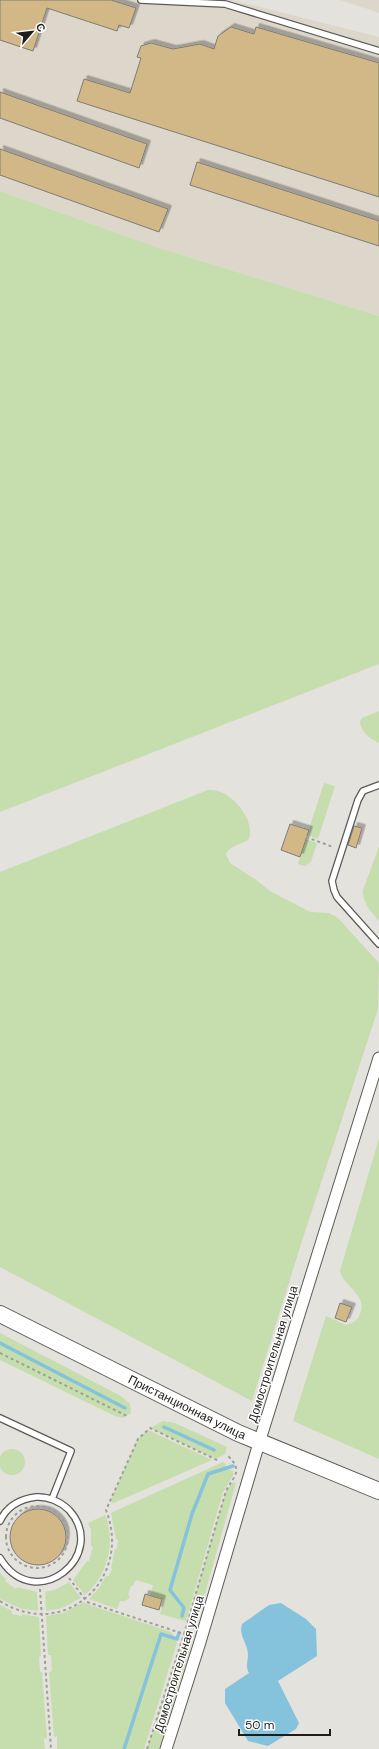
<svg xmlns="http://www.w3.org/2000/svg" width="379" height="1749" viewBox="0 0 379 1749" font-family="'DM Sans',sans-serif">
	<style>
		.built { fill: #ddd7cb }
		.green { fill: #c6ddad }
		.water { fill: #85c2dc }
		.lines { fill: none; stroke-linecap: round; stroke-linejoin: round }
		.stream { stroke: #85c2dc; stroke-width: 3.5 }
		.building { fill: #d1b886; stroke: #7e7c78; filter: url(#shadow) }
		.lane-casing { stroke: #5c5a56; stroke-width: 8 }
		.street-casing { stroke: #5c5a56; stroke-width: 13 }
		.secondary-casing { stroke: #5c5a56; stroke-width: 18 }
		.path { stroke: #a19f9b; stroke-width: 2; stroke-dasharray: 3 3; stroke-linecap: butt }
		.lane { stroke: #fff; stroke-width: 5.5 }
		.street { stroke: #fff; stroke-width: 11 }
		.secondary { stroke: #fff; stroke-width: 16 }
		.labels { text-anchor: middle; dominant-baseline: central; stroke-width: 3; stroke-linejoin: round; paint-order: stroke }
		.street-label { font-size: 12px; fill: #1e1d1b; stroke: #fff }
	</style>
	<defs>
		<filter id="shadow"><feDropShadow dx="3.5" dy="-3.5" stdDeviation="0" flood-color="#0004"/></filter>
	</defs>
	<rect width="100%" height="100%" fill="#e4e2dd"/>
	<!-- built -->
	<path class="built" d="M0 0H232L379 37V316L156 247 0 191Z
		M339 0H379V13L368 9Z"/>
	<!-- green -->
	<path class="green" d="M0 191 156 247 379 316V664L0 812Z
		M379 711V743C370 739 361 732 360 722L362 718Z
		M324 783 335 786 318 839 307 835Z
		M208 790C211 790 215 790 218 791 235 796 255 821 249 839 242 845 231 844 226 854L230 863 255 879 270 891 310 912 329 913 338 918 379 963 378 1009 301 1244 252 1401 0 1267V872Z
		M306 839 317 843 311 862 305 866 298 864Z
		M379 846V921C371 912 362 902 363 890Z
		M379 1138V1459L293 1421 326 1316 346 1325C353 1323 357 1321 360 1314 368 1295 344 1287 340 1271Z
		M0 1333 121 1396 130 1404 131 1413 123 1418 115 1416 0 1360Z
		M163 1421 175 1423 227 1447 225 1454 216 1459 150 1428Z
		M148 1430 212 1460 114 1503 110 1502 138 1439Z
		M-1 1462a13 13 0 1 1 26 0a13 13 0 1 1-26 0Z
		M223 1462 226 1464 225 1468 233 1471V1476L223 1492 186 1621 160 1614 164 1600 150 1596 153 1585 136 1580 133 1586H131L128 1595 130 1596C128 1600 125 1602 120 1601L117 1609 89 1599 99 1588 106 1576H109L112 1569 111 1568 115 1549H117L118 1540 116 1539 111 1513Z
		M233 1482 236 1483 199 1615 194 1622H187L226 1491Z
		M105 1515C116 1543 108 1575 85 1595L73 1580 87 1561H89L93 1547 91 1546V1530L88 1523Z
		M0 1573 6 1579 5 1581 16 1589 17 1587 37 1592 38 1611 22 1609 0 1599Z
		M69 1582 81 1598 62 1608 46 1611 45 1592 57 1589Z
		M84 1602 87 1604 168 1631 172 1633 177 1643 144 1749H57V1736L54 1737 49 1672 52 1671 51 1655H48L46 1616 63 1613Z
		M0 1605 12 1611V1614L22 1616V1614L39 1617 41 1656 39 1657 40 1672H42L47 1738 44 1739 45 1749H0Z
		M184 1634 191 1638 192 1642 159 1749H147Z"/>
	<!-- water -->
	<path class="water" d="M281 1603 306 1619 316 1629 317 1656 278 1681 299 1723 296 1729 268 1746 248 1741 225 1703V1689L249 1673C245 1666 248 1662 248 1655 248 1644 238 1635 242 1624L269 1605Z"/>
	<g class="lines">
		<!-- stream -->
		<path class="stream" d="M0 1343 125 1408
			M164 1427 214 1450
			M182 1616 184 1608 170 1590 192 1514 208 1474 233 1466
			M124 1749 161 1634 177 1639 179 1633"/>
	</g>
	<!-- building -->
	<path class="building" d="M0 0H111L136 8 129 28 119 25 117 31 47 8 33 51 0 40Z
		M231 27 254 34 256 27 379 63V197L77 101 84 79 130 93 141 58 137 57 141 46 151 43 173 49 200 44 214 49 218 36Z
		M0 92 147 144 139 168 0 118Z
		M0 149 168 209 159 232 0 175Z
		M197 162 379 221V246L190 185Z
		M290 824 309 830 300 857 281 850Z
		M354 826 362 828 356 848 348 845Z
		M340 1303 352 1307 346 1322 335 1318Z
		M10 1537a28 28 0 1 1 56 0a28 28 0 1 1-56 0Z
		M145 1594 162 1599 159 1610 142 1605Z"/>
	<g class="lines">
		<defs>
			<path id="lane" d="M141 0 225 4 379 51
				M379 785 363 791 358 800 332 881 334 890 337 897 379 944
				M0 1418 71 1451 52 1499
				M0 1521C7 1506 20 1499 36 1497 48 1496 61 1502 69 1510 110 1555 35 1616 0 1558"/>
			<path id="street" d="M166 1749 200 1642 259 1443 379 1058"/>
			<g id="secondary">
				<path id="s1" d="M0 1314 238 1433 379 1491"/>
			</g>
		</defs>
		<!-- lane casing -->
		<use href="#lane" class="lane-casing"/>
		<!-- street casing -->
		<use href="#street" class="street-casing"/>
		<!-- secondary casing -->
		<use href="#secondary" class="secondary-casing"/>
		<!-- path -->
		<path class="path" d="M306 837 333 847
			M0 1353 127 1416
			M6 1537a31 31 0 1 1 62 0a31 31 0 1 1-62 0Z
			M69 1578 87 1602 184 1634 226 1491C233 1477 244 1471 228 1456
			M40 1589 51 1749
			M0 1601C64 1642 133 1579 106 1510L138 1439 150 1428 219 1461
			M147 1749 184 1634"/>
		<!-- lane -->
		<use href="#lane" class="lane"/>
		<!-- street -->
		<use href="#street" class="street"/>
		<!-- secondary -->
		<use href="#secondary" class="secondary"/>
	</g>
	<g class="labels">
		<!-- street labels -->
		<g class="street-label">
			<text transform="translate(273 1354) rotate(-73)">Домостроительная улица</text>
			<text stroke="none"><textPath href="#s1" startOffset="209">Пристанционная улица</textPath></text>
			<text transform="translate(179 1664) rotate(-73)">Домостроительная улица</text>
		</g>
	</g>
	<!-- north arrow -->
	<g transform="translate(32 32) rotate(62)" stroke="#ffffff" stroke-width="3" paint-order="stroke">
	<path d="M0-3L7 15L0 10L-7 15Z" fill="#1e1d1b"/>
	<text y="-6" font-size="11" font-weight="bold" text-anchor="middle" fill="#1e1d1b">С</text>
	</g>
	<!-- scale -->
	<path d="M239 1729v6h91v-6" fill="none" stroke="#1e1d1b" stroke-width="2"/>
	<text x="245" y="1729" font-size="12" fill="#1e1d1b" stroke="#ffffff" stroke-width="3" paint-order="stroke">50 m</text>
</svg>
